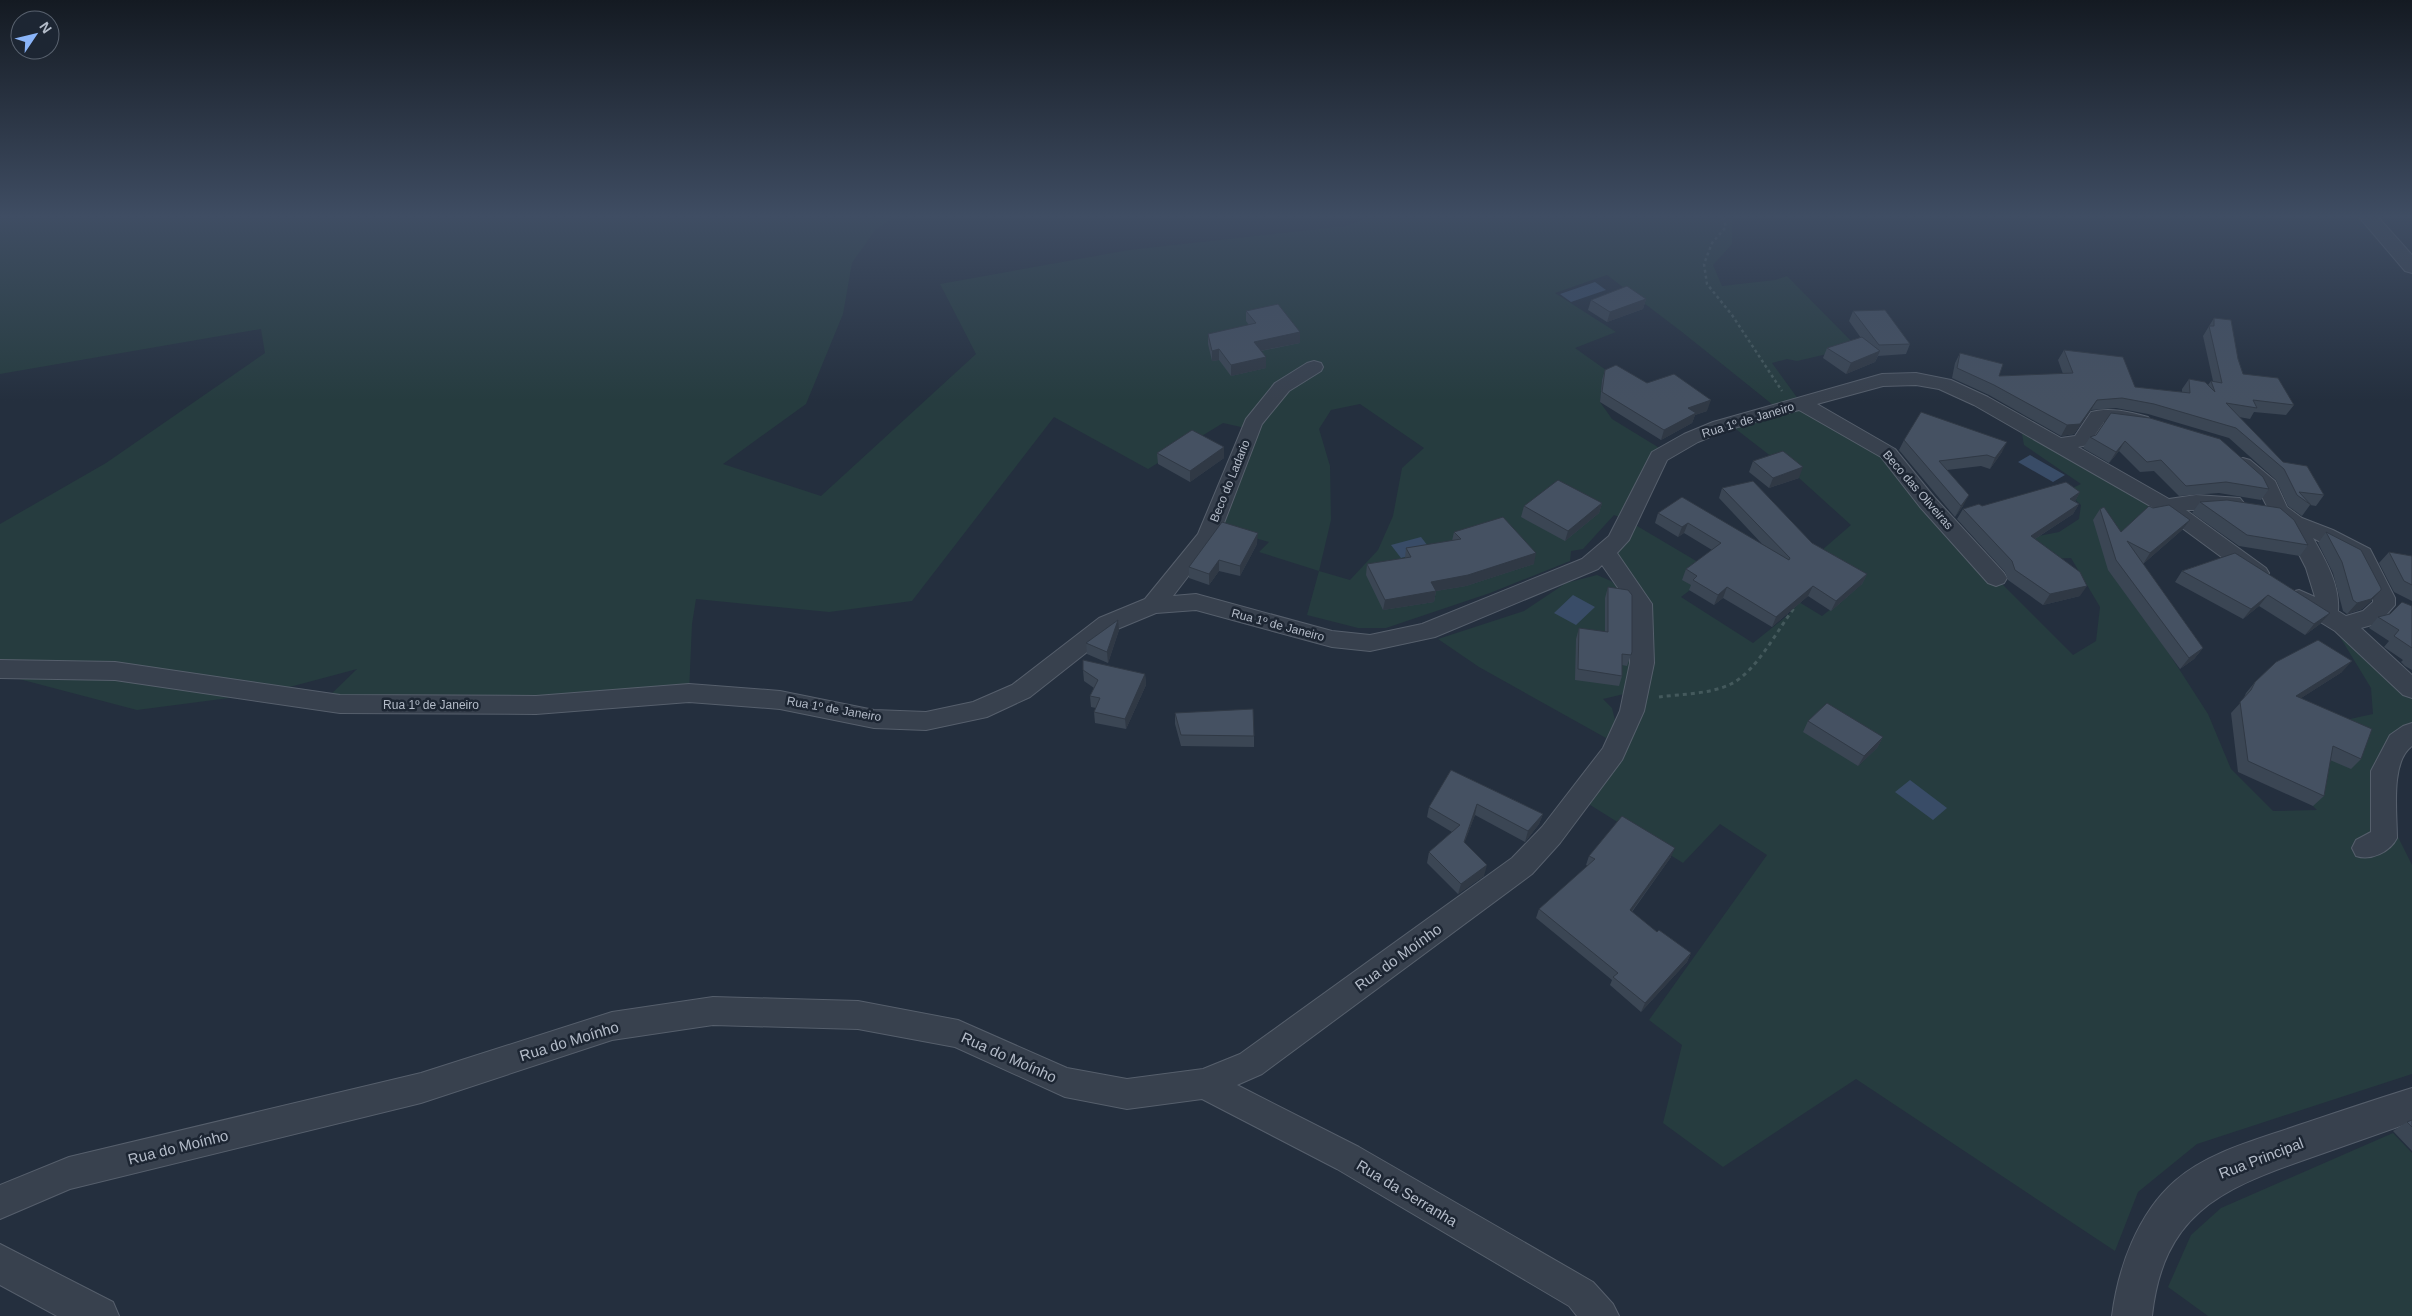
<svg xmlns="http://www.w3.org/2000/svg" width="2412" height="1316" viewBox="0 0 2412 1316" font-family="Arial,sans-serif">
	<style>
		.green { fill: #263c3f; fill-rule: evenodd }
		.water { fill: #394c67 }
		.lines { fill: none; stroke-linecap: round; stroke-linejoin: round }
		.minor-casing { stroke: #565f6c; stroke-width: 2 }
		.tertiary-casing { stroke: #565f6c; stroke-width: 2 }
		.path-far1 { stroke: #44595c; stroke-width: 2.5; stroke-dasharray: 3 3; stroke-linecap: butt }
		.path { stroke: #44595c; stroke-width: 3; stroke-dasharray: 4 4; stroke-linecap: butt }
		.minor { fill: #38414e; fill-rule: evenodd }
		.tertiary { fill: #38414e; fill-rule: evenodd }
		.wall { fill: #3b4654 }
		.shaded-wall { fill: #303945 }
		.building { fill: #455162; stroke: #303945 }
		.labels { text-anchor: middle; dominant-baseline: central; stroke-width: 5; stroke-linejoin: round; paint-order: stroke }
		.street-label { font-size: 12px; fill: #b4bcc9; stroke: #1d2633 }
		.near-street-label { font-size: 15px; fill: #b4bcc9; stroke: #1d2633 }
	</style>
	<rect width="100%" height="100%" fill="#242f3e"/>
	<!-- green -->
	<path class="green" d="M0 217H894L875 230 852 263 843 314 806 404 723 464 821 496 976 354 940 284 1129 250 1346 226 1369 217H1732V244L1713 265 1722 286 1775 280 1787 276 1857 347 1797 361 1787 359 1772 363 1801 403 1888 453 1996 578 2073 655 2096 641 2100 607 2071 558 2048 559 2028 538 2059 532 2079 519 2081 505 2066 491 2081 484 2024 445 2022 434 2045 436 2166 506 2103 551 2208 714 2231 769 2273 811 2317 810 2313 806 2322 756 2321 714 2350 719 2373 714 2371 688 2340 637 2343 625 2412 689V745L2405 748 2396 785 2397 835 2412 865V1074L2197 1144 2138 1192 2115 1251 1856 1079 1723 1167 1663 1123 1682 1045 1649 1020 1767 855 1720 824 1683 863 1579 798 1616 747 1641 604 1604 551 1627 520 1614 515 1583 549 1571 551 1570 561 1490 593 1386 628H1358L1307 615 1319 571 1259 552 1269 542 1212 526 1250 429 1223 423 1148 469 1054 417 912 601 829 612 696 599 692 624 689 693 324 701 357 669 267 693 137 710 0 674V524L106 463 265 353 261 329 0 374ZM1607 275 1682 332 1778 409 1728 423 1799 478 1851 525 1814 557 1861 585 1822 616 1799 602 1788 615 1753 643 1681 597 1694 587 1703 565 1627 520 1666 452 1612 419 1600 402 1602 380 1613 375 1575 348 1616 332 1555 293ZM1360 404 1424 448 1402 468 1393 516 1378 550 1350 580 1319 571 1331 520 1330 466 1319 429 1331 410Z
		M1597 575 1611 581 1622 591 1635 667 1624 694 1603 699 1612 708 1616 724 1606 738 1479 667 1438 639 1524 611 1566 583Z
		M2393 1133 2412 1153V1316H2208L2168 1287 2191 1235 2221 1208Z"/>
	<!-- water -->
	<path class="water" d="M1595 282 1606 290 1571 302 1560 294Z
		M2030 455 2065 475 2053 482 2018 462Z
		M1421 537 1431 550 1401 558 1391 545Z
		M1573 595 1595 607 1576 625 1554 613Z
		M1910 780 1947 808 1933 820 1895 792Z"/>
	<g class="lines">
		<defs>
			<path id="minor" d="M1314 361 1321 363 1323 367 1321 371 1289 391 1262 424 1219 536 1173 596 1196 594 1332 631 1370 635 1422 624 1582 559 1609 536 1652 452 1684 434 1713 422 1882 374 1916 373 1951 380 1988 397 2061 438 2075 436 2091 412C2110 407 2130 412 2148 417L2151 421 2148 425 2141 427 2104 422 2088 445 2078 447 2169 499 2196 495 2240 498 2244 503 2240 508 2233 510H2186L2266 568 2269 573 2266 578 2258 581 2250 578 2159 511 1974 405 1939 389 1916 385 1883 386 1817 404 1895 449 1934 497 2004 573 2007 578 2004 583 1996 586 1988 583 1920 507 1881 457 1799 410 1727 430 1698 442 1667 460 1629 540 1617 553 1652 604 1654 663 1644 711 1622 760 1560 843 1532 874 1262 1074 1237 1085 1359 1147 1593 1282 1613 1304 1619 1316H1577L1569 1306 1337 1169 1202 1099 1127 1109 1065 1097 955 1047 858 1029 713 1025 612 1040 421 1103 70 1189 0 1219V1185L69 1157 421 1073 612 1012 713 997 858 1001 958 1020 1067 1068 1127 1079 1203 1069 1240 1054 1512 858 1542 827 1603 748 1620 711 1630 663V605L1602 565 1598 569 1435 637 1370 651 1332 647 1196 610 1156 613 1115 630 1030 697 987 717 926 730 874 728 780 709 689 702 536 714 340 713 115 680 0 678V660L115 662 340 695 536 696 689 684 780 691 874 710 926 712 973 702 1012 685 1099 618 1145 599 1198 534 1246 419 1275 383 1307 363Z
				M2243 458 2250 460 2275 481 2287 507 2302 518 2333 530 2370 549 2395 598V605L2379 623 2361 628 2412 675V698L2403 695 2335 631 2291 604 2288 598 2291 592 2299 590 2315 597 2306 568 2285 527 2272 516 2257 487 2233 464 2236 460ZM2313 538 2353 559 2373 598V602L2363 611 2346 616 2338 611C2340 585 2326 561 2313 538Z
				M2412 723V746C2390 762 2397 813 2397 838 2390 852 2371 861 2356 856L2352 848 2356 840 2371 832V771L2390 735 2403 726Z"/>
			<path id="tertiary" d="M2359 217H2378L2412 255V273L2405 271Z
				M2412 1088V1122C2376 1135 2340 1147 2304 1160 2218 1190 2163 1216 2152 1316H2112C2118 1268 2138 1213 2175 1181 2208 1152 2256 1140 2296 1126 2335 1113 2373 1100 2412 1088Z
				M0 1244 113 1302 119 1316H57L0 1285Z"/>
		</defs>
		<!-- minor casing -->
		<use href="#minor" class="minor-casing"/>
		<!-- tertiary casing -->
		<use href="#tertiary" class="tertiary-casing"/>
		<!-- path-far1 -->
		<path class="path-far1" d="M1723 217 1726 227 1712 243 1704 264 1707 284 1732 315 1782 391"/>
		<!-- path -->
		<path class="path" d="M1659 697C1681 694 1711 694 1731 684 1757 671 1777 630 1795 607"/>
		<!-- minor -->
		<use href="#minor" class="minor"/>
		<!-- tertiary -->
		<use href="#tertiary" class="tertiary"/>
	</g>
	<!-- wall -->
	<path class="wall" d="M1646 299 1643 309 1607 322 1588 310 1591 300Z
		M1246 311 1300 343 1261 351 1266 368 1231 376 1219 360 1212 361 1208 344V334L1249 325 1246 321Z
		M1853 311 1910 344 1906 354 1878 356 1875 362 1846 374 1823 358 1827 348 1861 338 1849 321Z
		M2214 318 2238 359 2243 374 2294 405 2286 415 2254 412 2250 419 2239 417 2283 462 2324 495 2316 506 2310 505 2302 516 2288 506 2276 480 2229 438 2148 414 2116 408 2091 410 2074 434 2061 436 1989 395 1952 378 1955 363 1960 353 1999 376 2063 374 2058 360 2064 350 2135 387 2182 392V389L2189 379 2208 385 2211 381H2213L2203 336Z
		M1605 370 1647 383 1707 411 1695 415 1692 423 1661 440 1600 402 1602 380Z
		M2111 413 2269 489 2261 500 2219 493 2179 496 2154 471 2140 472 2119 451 2109 463 2083 448 2090 437 2096 435Z
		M1904 440 2002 452 1990 469 1981 466 1947 470 1963 506 1955 517 1899 450Z
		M1224 447V458L1190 482 1158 464 1157 453Z
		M1753 461 1799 478 1769 488 1749 472Z
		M1722 488 1812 543 1867 574 1862 584 1831 611 1808 596 1772 627 1723 598 1714 605 1689 590 1691 585 1682 580 1686 569 1712 550 1684 533 1678 537 1655 523 1658 513 1763 545 1719 498Z
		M2080 492 2075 501 2079 504 2073 514 2035 539 2080 596 2043 605 2008 580 2005 572 1957 519 1963 509Z
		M2200 502 2308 545 2300 556 2239 546 2192 513Z
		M1602 503 1599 513 1565 541 1521 517 1524 506Z
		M2100 509 2121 532 2182 530 2143 564 2203 648 2194 659 2180 669 2108 570 2093 520Z
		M1454 532 1534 564 1466 586 1436 591 1434 602 1383 610 1366 575 1367 564 1405 558 1406 548 1452 541Z
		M2326 532 2381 590 2371 601 2362 609 2347 614 2343 611 2333 573 2318 543Z
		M1257 544 1240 576 1219 571 1209 585 1189 578V567Z
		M2389 552 2412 556V601L2394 592 2379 563Z
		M2235 553 2330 613 2320 624 2305 635 2259 606 2243 619 2175 582 2182 571Z
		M1608 587 1631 655 1627 666 1622 665V676L1619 686 1575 680 1576 639 1579 628 1605 632V598Z
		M2412 606V670L2405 666 2401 662 2403 660 2384 647 2389 641 2369 628 2378 617Z
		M1119 630 1108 663 1087 654 1086 643Z
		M1083 670 1145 674 1146 685 1126 729 1095 723 1094 712 1096 708 1091 707 1090 696 1094 688 1084 681Z
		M2342 672 2301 698 2361 759 2351 769 2330 760 2324 796 2313 806 2238 772 2231 713 2243 700 2246 693 2255 682Z
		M1175 713 1254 736V747L1181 746 1175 724Z
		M1808 721 1883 737 1877 748 1858 766 1803 732Z
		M1451 770 1543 814 1539 824 1525 842 1475 815 1464 843 1484 876 1458 894 1427 863 1429 852 1452 832 1427 817 1429 807Z
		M1589 856 1671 857 1632 912 1657 932 1691 953 1687 962 1641 1012 1610 985 1612 980 1536 918 1539 909 1588 866 1586 865Z
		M2412 1120V1151L2393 1131 2407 1122Z"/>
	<!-- shaded-wall -->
	<path class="shaded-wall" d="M1646 299 1643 309 1607 322 1610 312Z
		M1300 332V343L1254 352V342Z
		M1219 349V360L1212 361V351Z
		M1880 351 1875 362 1846 374 1851 363Z
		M1266 357V368L1231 376V365Z
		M1711 400 1707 411 1695 415 1692 423 1661 440 1664 430 1688 408Z
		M2097 400 2091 410 2074 434 2061 436 2067 425Z
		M2125 441 2119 451 2109 463 2116 452Z
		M2007 442 2002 452 1990 469 1995 458Z
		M1224 447V458L1190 482V471Z
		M1803 467 1799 478 1769 488 1773 478Z
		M2080 492 2074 503 2070 499Z
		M1969 495 1963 506 1955 517 1961 506Z
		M1602 503 1599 513 1565 541 1568 531Z
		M2079 504 2073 514 2024 546 2031 536Z
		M2190 520 2182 530 2143 564 2150 553Z
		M1688 523 1684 533 1678 537 1682 527Z
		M1258 533 1257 544 1240 576V566Z
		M1536 553 1534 564 1466 586 1436 591 1434 602 1383 610 1385 600 1431 582Z
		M1219 560V571L1209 585V574Z
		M1867 574 1862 584 1831 611 1836 601Z
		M1813 586 1808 596 1772 627 1776 617Z
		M2087 586 2080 596 2043 605 2050 594Z
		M1727 587 1723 598 1714 605 1718 595Z
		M2381 590 2371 601 2362 609 2347 614 2357 603Z
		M2268 595 2259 606 2243 619 2251 609Z
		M2330 613 2320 624 2305 635 2314 624Z
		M1118 620 1119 630 1108 663 1107 652Z
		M2203 648 2194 659 2180 669 2189 658Z
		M2352 661 2342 672 2287 707 2296 696Z
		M1145 674 1146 685 1126 729 1125 719Z
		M1883 737 1877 748 1858 766 1864 756Z
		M1477 804 1475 815 1461 852 1464 842Z
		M1543 814 1539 824 1525 842 1528 831Z
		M1675 848 1671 857 1626 919 1630 910Z
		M1487 865 1484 876 1458 894 1461 884Z
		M1691 953 1687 962 1641 1012 1645 1003Z"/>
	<!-- building -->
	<path class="building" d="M1627 286 1646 299 1610 312 1591 300Z
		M1278 304 1300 332 1254 342 1266 357 1231 365 1219 349 1212 351 1208 334 1256 323 1246 311Z
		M1885 310 1910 344 1879 345 1853 311Z
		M2214 318 2231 320 2238 359 2243 374 2278 378 2294 405 2253 400 2257 408 2226 403 2283 462 2307 466 2324 495 2299 492 2311 505 2297 495 2284 469 2236 428 2154 404 2122 398 2097 400 2080 424 2067 425 1994 385 1957 368 1960 353 2003 364 1999 376 2073 373 2064 350 2123 357 2135 387 2190 393 2189 379 2205 382 2215 392 2211 381 2222 383 2209 326H2214Z
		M1862 337 1880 351 1851 363 1827 348Z
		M1616 365 1647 383 1674 374 1711 400 1688 408 1696 413 1664 430 1602 392 1605 370Z
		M1921 412 2007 442 1995 458 1987 455 1939 461 1969 495 1961 506 1904 440Z
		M2111 413 2150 418 2220 439 2263 477 2269 489 2226 482 2186 486 2161 460 2147 462 2125 441 2116 452 2090 437 2096 435Z
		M1192 430 1224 447 1190 471 1157 453Z
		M1783 451 1803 467 1773 478 1753 461Z
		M1558 480 1602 503 1568 531 1524 506Z
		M1753 481 1812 543 1867 574 1836 601 1813 586 1776 617 1727 587 1718 595 1693 580 1697 576 1686 569 1721 543 1688 523 1682 527 1658 513 1682 497 1789 560 1790 558 1722 488Z
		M2066 482 2080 492 2070 499 2079 504 2031 536 2080 572 2087 586 2050 594 2015 570 2012 561 1963 509 1979 504 1982 506Z
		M2227 500 2280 508 2294 520 2308 545 2247 535 2200 502Z
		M2169 505 2190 520 2150 553 2127 541 2203 648 2189 658 2116 560 2100 509 2104 507 2121 532 2149 506 2153 508Z
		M1503 517 1536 553 1468 575 1431 582 1436 591 1385 600 1367 564 1411 557 1406 548 1461 539 1454 532Z
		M1222 522 1258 533 1240 566 1219 560 1209 574 1189 567Z
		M2326 532 2361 550 2381 588V590L2371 599 2357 603 2353 600 2342 562Z
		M2389 552 2412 556V585L2404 581Z
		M2235 553 2330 613 2314 624 2268 595 2251 609 2182 571Z
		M1608 587 1628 590 1632 595V652L1631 655 1622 654V676L1578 669 1579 628 1608 632Z
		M2402 602 2412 606V648L2394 636 2399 630 2378 617 2390 614Z
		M1118 620 1107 652 1086 643Z
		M2318 640 2352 661 2296 696 2372 729 2361 759 2333 746 2324 796 2248 761 2240 702 2251 690 2255 682 2276 662Z
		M1083 660 1145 674 1125 719 1094 712 1100 698 1090 696 1098 680 1083 670Z
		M1827 703 1883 737 1864 756 1808 721Z
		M1253 709 1254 736 1181 735 1175 713Z
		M1451 770 1543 814 1528 831 1477 804 1464 842 1487 865 1461 884 1429 852 1460 825 1429 807Z
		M1622 816 1675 848 1630 910 1657 932 1659 930 1691 953 1645 1003 1613 977 1618 973 1539 909 1595 859 1589 856Z
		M2412 1120V1127L2407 1122Z"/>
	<!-- sky -->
	<linearGradient id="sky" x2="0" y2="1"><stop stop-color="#141a22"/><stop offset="0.54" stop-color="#3f4d63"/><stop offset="1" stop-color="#3f4d63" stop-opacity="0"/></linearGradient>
	<rect width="2412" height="401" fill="url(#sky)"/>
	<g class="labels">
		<!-- street labels -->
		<g class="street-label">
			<text transform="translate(1748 420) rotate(-17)">Rua 1º de Janeiro</text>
			<text transform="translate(1230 481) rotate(-68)">Beco do Ladario</text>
			<text transform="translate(1918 490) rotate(49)">Beco das Oliveiras</text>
			<text transform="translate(1278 625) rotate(15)">Rua 1º de Janeiro</text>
			<text x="431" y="705">Rua 1º de Janeiro</text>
			<text transform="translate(834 709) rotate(10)">Rua 1º de Janeiro</text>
		</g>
		<!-- near-street labels -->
		<g class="near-street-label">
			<text transform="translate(1398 957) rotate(-36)">Rua do Moínho</text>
			<text transform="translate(569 1041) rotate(-17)">Rua do Moínho</text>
			<text transform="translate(1009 1057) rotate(24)">Rua do Moínho</text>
			<text transform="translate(178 1147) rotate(-14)">Rua do Moínho</text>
			<text transform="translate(2261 1158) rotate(-21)">Rua Principal</text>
			<text transform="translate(1407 1193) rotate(31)">Rua da Serranha</text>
		</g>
	</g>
	<!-- north arrow -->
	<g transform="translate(35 35) rotate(55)"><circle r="24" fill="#1d2633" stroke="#59626f"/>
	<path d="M0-4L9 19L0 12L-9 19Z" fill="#8ab4f8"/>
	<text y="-8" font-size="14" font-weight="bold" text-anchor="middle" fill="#b4bcc9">N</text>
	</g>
</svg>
